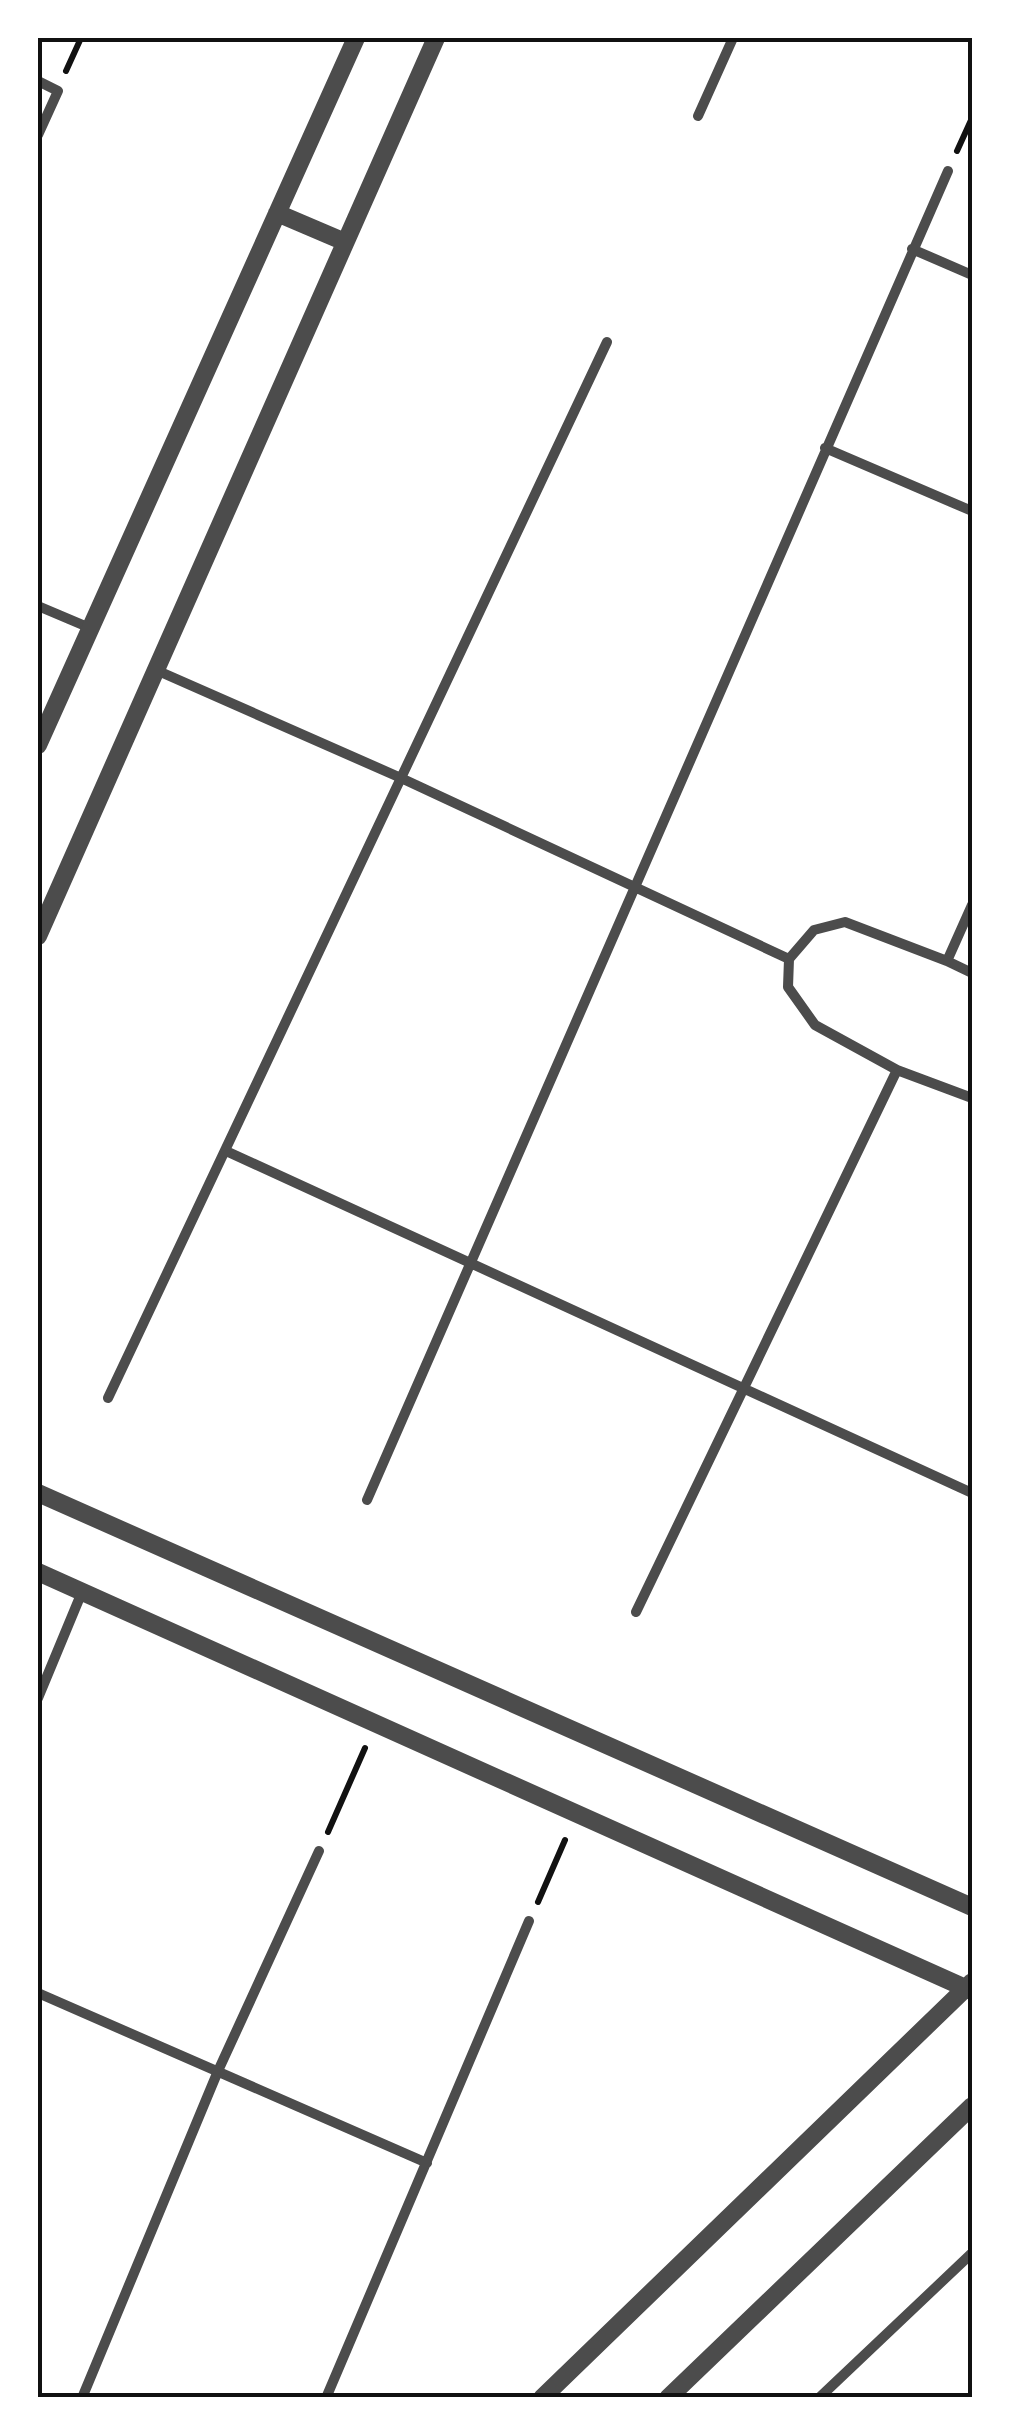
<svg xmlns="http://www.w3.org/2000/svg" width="1010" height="2435" viewBox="0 0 1010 2435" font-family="'Asap Condensed',sans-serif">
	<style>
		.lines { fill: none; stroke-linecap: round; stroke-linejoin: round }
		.path { stroke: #111; stroke-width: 6 }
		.minor { stroke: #4c4c4c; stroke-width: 10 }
		.tertiary { stroke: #4c4c4c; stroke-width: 18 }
		.neatline { fill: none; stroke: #111; stroke-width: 4 }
	</style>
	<rect width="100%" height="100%" fill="#fff"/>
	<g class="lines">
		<!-- path -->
		<path class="path" d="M66 71 81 38
			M957 151 972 118
			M328 1832 365 1748
			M538 1902 565 1840"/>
		<!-- minor -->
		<path class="minor" d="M38 81 58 91 38 135
			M698 116 733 38
			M912 249 972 275
			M825 448 972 511
			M38 606 90 628
			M156 670 401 778 789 959
			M947 961 972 905
			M972 973 947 961 845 922 814 930 789 959 788 987 815 1025 897 1070 972 1098
			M226 1151 972 1493
			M108 1398 607 342
			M367 1500 948 171
			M636 1612 897 1070
			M38 1698 82 1592
			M38 1993 427 2163
			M82 2398 218 2071 319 1851
			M326 2398 529 1921
			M819 2398 972 2253"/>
		<!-- tertiary -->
		<path class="tertiary" d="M277 213 345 242
			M38 745 356 38
			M38 936 436 38
			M38 1493 972 1907
			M38 1572 972 1991
			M542 2398 972 1982
			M668 2398 972 2106"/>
	</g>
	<!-- border -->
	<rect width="1010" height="2435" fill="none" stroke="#ffffff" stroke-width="80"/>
	<rect x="40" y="40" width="930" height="2355" class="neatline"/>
</svg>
